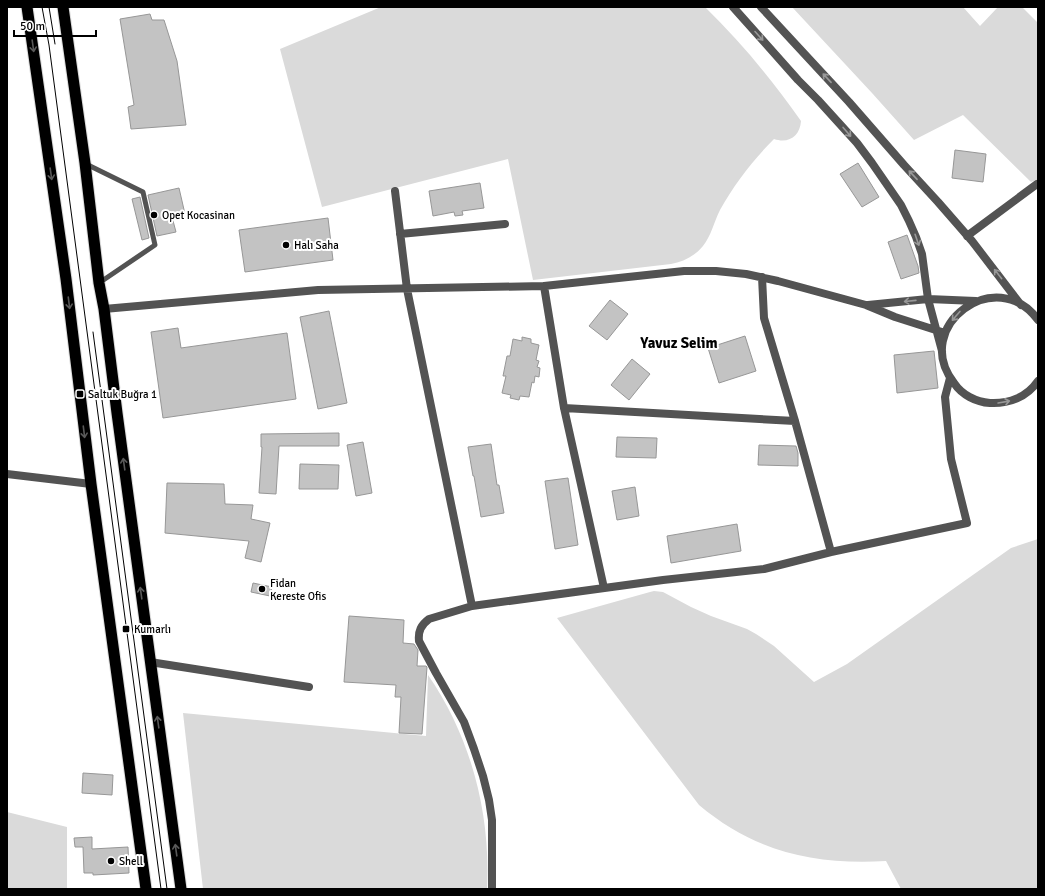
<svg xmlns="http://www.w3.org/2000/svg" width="1045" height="896" viewBox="0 0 1045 896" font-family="Signika,sans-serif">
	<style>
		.green { fill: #dadada }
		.building { fill: #c3c3c3; stroke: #979797 }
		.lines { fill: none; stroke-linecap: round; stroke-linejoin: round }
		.trunk-casing { stroke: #dbdbdb; stroke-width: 13 }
		.service { stroke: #535353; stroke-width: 5 }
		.minor { stroke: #535353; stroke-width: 8 }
		.trunk { stroke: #000; stroke-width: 11 }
		.tram { stroke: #000; stroke-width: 1 }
		.oneway { stroke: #989898 }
		.oneway2 { stroke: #595959 }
		.poi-dot { fill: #000; stroke: #fff; stroke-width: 1.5 }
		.labels { text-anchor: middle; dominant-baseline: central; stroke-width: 4; stroke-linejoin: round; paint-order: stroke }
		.poi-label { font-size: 11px; fill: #000; stroke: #fff; text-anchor: start }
		.district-label { font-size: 15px; font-weight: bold; fill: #000; stroke: #fff }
	</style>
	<rect width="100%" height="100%" fill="#fff"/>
	<!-- green -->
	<path class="green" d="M381 7H705C741 42 772 80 801 121 800 136 789 144 774 139 753 160 735 183 720 210 714 222 711 236 703 246 695 256 683 262 671 264L533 280 508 159 322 207 280 49Z
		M792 7H963L980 26 998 7H1022L1038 23V179L1031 182 963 115 914 140 872 93Z
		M1038 539V889H901L886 861C814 865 755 852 699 805L557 618 650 592 654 591 663 592 691 607 711 616 747 629 756 634 774 646 814 682 847 664 1011 548Z
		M428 675C471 737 491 814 487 889H203L183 713 426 736Z
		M7 812 67 827V889H7Z"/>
	<!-- building -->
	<path class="building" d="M150 14 152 20H164L177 61 186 125 131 129 128 107 134 105 120 19Z
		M955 150 986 154 983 182 952 178Z
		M858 163 879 197 862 207 840 174Z
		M480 183 484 208 462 211 463 215 455 216 454 212 433 216 429 191Z
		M179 188 185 214 172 217 176 232 157 236 148 195Z
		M140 197 149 238 142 240 132 199Z
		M328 218 333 260 245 272 239 230Z
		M907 235 918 266 919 273 901 279 888 242Z
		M610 300 628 314 607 340 589 326Z
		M329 311 347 403 318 409 300 317Z
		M178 328 181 348 287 333 296 399 163 418 151 332Z
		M745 336 756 371 719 383 708 348Z
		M522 337 531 339V343L539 345 536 360 539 361 537 367 540 368 539 377 535 376 534 383 532 382 529 397 520 396 519 400 510 398 511 395 502 393 506 376H503L507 356H510L513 339 522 341Z
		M934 351 938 388 897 393 894 355Z
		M632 359 650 374 629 400 611 385Z
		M339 433V446H279L276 494 259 493 262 447H261V434Z
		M617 437 657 438 656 458 616 457Z
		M363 442 372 493 356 496 347 445Z
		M491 444 497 485H499L504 513 481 517 474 476H473L468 447Z
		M759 445 796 446 798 453V466L758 465Z
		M300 464 339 465 338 489H299Z
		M568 478 578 545 555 549 545 481Z
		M167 483 224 484 225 504 253 505 251 519 270 523 261 562 245 558 249 541 165 533Z
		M635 487 639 516 617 520 612 491Z
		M737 524 741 551 671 563 667 536Z
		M253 583 272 587 270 596 251 592Z
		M349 616 404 620 403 643 414 644 418 650 417 666H426L427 667 422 734 399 733 401 697H395L396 685 344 682Z
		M83 773 113 775 112 795 82 793Z
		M92 837V849L128 847 129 873 93 875V873H84L83 847H75L74 838Z"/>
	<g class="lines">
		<defs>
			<path id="trunk" d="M27 7 66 279 91 484 146 889
				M63 7 85 163 99 283 104 309 117 413 181 889"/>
		</defs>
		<!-- trunk casing -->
		<use href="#trunk" class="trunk-casing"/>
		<!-- service -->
		<path class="service" d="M86 164 143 192 155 245 99 283"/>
		<!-- minor -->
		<path class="minor" d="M733 7 798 80 818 100 857 143 872 163 901 205 909 221 916 237 922 254 928 299 942 351
			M761 7 849 102 904 165 938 202 972 241 1021 305
			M395 191 407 289 472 606
			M400 234 505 224
			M967 236 1037 184 1038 185
			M762 277 764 318 795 421 831 552 967 523 951 459 945 397 950 378
			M544 286 564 408 604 588
			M868 305 928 299 976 301
			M104 309 318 290 544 286 684 271H716L746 274 778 281 866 305 895 317 945 333
			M1038 320C997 263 910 326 954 383 962 395 976 402 990 403 1009 404 1027 397 1038 381
			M564 408 795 421
			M7 474 91 484
			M150 662 309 687
			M492 889V820L489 800 483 776 474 749 464 722 436 673 419 641C418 631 421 625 429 619L472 606 663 580 764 569 831 552"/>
		<!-- trunk -->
		<use href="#trunk" class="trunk"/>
		<!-- tram -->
		<path class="tram" d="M42 7 49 45 161 889
			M49 7 55 44
			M93 332 167 889"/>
	</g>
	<!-- one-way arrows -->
	<defs><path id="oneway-shaft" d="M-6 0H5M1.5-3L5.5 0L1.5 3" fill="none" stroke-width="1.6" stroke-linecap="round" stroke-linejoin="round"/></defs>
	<g class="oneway">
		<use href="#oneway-shaft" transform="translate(759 36) rotate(48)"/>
		<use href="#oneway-shaft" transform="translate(827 78) rotate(-133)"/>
		<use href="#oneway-shaft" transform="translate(847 132) rotate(49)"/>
		<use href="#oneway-shaft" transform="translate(913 175) rotate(-133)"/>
		<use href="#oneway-shaft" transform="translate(917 240) rotate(71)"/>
		<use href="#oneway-shaft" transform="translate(998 274) rotate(-128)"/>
		<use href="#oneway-shaft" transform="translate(910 301) rotate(174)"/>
		<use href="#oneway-shaft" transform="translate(956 316) rotate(131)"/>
		<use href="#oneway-shaft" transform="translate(1004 402) rotate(-10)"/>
	</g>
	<g class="oneway2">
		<use href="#oneway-shaft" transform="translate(33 46) rotate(82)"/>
		<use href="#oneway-shaft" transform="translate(51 174) rotate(82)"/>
		<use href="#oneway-shaft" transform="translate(69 303) rotate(83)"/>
		<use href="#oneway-shaft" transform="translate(84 432) rotate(83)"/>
		<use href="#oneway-shaft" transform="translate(124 464) rotate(-98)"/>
		<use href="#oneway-shaft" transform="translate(141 593) rotate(-98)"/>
		<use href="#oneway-shaft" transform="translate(158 722) rotate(-98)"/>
		<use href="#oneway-shaft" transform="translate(176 850) rotate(-98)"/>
	</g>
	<!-- markers -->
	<g class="poi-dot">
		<circle cx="154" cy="215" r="4"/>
		<circle cx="286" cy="245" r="4"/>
		<rect x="76" y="390" width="8" height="8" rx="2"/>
		<circle cx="262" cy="589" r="4"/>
		<rect x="122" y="625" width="8" height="8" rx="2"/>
		<circle cx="111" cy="861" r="4"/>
	</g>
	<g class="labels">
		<!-- poi labels -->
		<g class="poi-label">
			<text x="162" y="215">Opet Kocasinan</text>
			<text x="294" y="245">Halı Saha</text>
			<text x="88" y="394">Saltuk Buğra 1</text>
			<text x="270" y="583">Fidan<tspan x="270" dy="13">Kereste Ofis</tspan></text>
			<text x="134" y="629">Kumarlı</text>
			<text x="119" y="861">Shell</text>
		</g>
		<!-- district labels -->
		<g class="district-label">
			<text x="679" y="343">Yavuz Selim</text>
		</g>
	</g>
	<!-- border -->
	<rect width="1045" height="896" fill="none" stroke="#000000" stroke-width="16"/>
	<!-- scale -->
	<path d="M14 30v6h82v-6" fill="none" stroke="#000000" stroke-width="2"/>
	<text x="20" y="30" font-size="12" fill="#000000" stroke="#ffffff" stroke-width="3" paint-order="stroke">50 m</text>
</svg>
